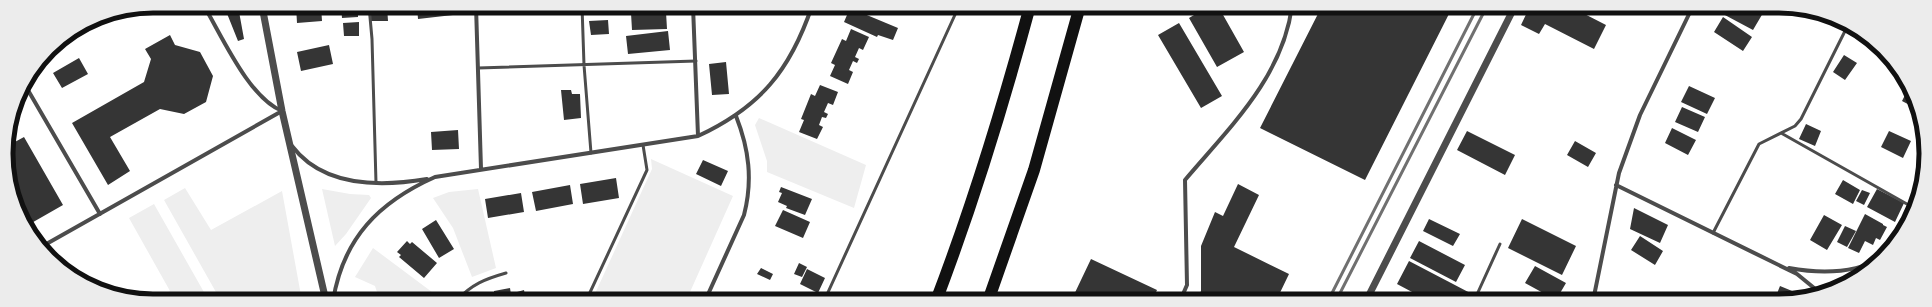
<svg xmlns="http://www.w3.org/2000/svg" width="1932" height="307" viewBox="0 0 1932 307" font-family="'Exo 2',sans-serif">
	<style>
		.green { fill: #eee }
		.building { fill: #353535 }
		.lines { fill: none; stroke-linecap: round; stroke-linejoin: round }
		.service { stroke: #4c4c4c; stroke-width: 3 }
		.minor { stroke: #4c4c4c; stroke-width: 4 }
		.tertiary { stroke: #4c4c4c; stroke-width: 7 }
		.motorway { stroke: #111; stroke-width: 12 }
		.rail { stroke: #707070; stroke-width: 3 }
		.rim { fill: none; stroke: #111; stroke-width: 5 }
	</style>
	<rect width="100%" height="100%" fill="#fff"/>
	<!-- green -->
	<path class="green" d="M759 118 866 165 854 208 767 172V161L755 125Z
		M651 159 733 196 686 301H600L593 298 652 169Z
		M185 188 211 230 282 191 302 301H221L164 200Z
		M322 189 350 194 369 195 371 198 346 234 335 246Z
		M478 189 496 268 472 277 453 228 433 198 449 192Z
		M154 204 209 301H153L170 291 129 218Z
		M373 248 444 301H414L398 294 377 292 375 286 355 277Z"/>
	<!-- building -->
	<path class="building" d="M224 6H238L244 39 238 41Z
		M296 6H321L322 21 297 23Z
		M341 6H358V17L342 18Z
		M371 6H387L388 21H371Z
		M417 6H452L453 15 418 19Z
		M497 6H524V14L497 15Z
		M1209 6H1218L1244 52 1217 67 1189 18Z
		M1322 6H1453L1365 180 1260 128Z
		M1530 6H1569L1606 25 1594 49 1545 24 1539 34 1521 25Z
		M1728 6H1750L1763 13 1753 30 1723 14Z
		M850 8 898 28 893 40 878 35 877 37 844 22Z
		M666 12 667 29 632 30 631 13Z
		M1723 17 1752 37 1743 51 1714 32Z
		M608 20 609 34 591 35 589 21Z
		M359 22V36H344L343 23Z
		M1179 23 1222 96 1201 108 1158 35Z
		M851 29 869 37 863 50 859 48 855 57 859 59 857 63 853 61 849 70 853 72 848 84 830 76 835 65 831 63 842 39 846 41Z
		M668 31 670 50 628 54 626 36Z
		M170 35 175 45 200 52 213 76 206 102 184 114 160 109 110 137 130 171 108 185 72 123 144 82 151 59 145 49Z
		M329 45 333 64 301 71 297 52Z
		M1844 55 1857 63 1845 80 1833 72Z
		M79 58 88 74 62 88 53 73Z
		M726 62 729 94 712 95 709 64Z
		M820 85 838 92 833 105 828 103 824 112 828 114 826 118 822 117 819 125 823 127 817 139 799 132 804 120 801 119 811 94 815 96Z
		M1689 86 1715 98 1707 114 1681 102Z
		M1908 89 1918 106 1919 110 1902 101Z
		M561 90H571L572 94H580L581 118 564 120Z
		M1682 107 1705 117 1698 132 1675 122Z
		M1806 124 1821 131 1815 146 1799 139Z
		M1672 128 1696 140 1688 155 1665 143Z
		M458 130 459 149 432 150 431 132Z
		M1467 131 1515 155 1505 175 1457 150Z
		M1889 131 1911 141 1903 158 1881 147Z
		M8 135 13 143 24 137 63 205 28 225 14 201 6 144Z
		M1575 141 1596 153 1588 167 1567 155Z
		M703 160 728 171 721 186 696 174Z
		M616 178 619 198 583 204 580 184Z
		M1843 180 1860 190 1853 204 1835 194Z
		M1238 184 1259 195 1234 247 1289 274 1276 301H1197L1201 291V246L1215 212 1223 216Z
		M570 185 573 204 536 211 532 192Z
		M781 187 812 199 805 215 786 208 787 206 778 202 782 193 779 192Z
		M1877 189 1904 203 1895 222 1867 207Z
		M1862 190 1870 193 1864 205 1856 201Z
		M521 193 524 212 488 218 485 199Z
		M1634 208 1668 225 1660 243 1630 229Z
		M783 210 810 222 803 238 775 226Z
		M1865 214 1883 224V225L1887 227 1880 240 1876 238 1873 245 1865 241 1859 253 1848 248Z
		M1824 215 1842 225 1827 250 1810 240Z
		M1429 219 1460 234 1453 246 1423 231Z
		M1522 219 1576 246 1562 275 1508 248Z
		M436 220 454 249 439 258 422 229Z
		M1845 226 1856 231 1847 247 1837 242Z
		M1640 236 1663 251 1655 265 1631 250Z
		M407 241 410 244 412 242 437 263 424 278 399 257 401 255 397 252Z
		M1419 241 1465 265 1456 282 1410 258Z
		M1091 259 1157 290 1152 301H1071Z
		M1409 261 1474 295 1471 301H1429L1397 284Z
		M799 263 807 267 802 277 794 274Z
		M1535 266 1566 283 1556 300 1525 283Z
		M761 268 773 274 770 280 757 274Z
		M807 269 825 278 818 293 800 284Z
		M1780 286 1797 293 1794 299 1774 301Z
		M510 288 512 301H494V291Z
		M524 290 525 295 537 292 539 301H519L517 292Z
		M399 296 400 301H377V300Z"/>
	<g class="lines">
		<!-- service -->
		<path class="service" d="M369 6 372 39 376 183
			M582 6 584 65 591 153
			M478 68 696 61
			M1781 133 1914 208
			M1713 233 1759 144 1795 126 1801 119 1848 25
			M1594 296 1603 301
			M456 301C472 284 485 279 506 273
			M586 301 647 170 643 145
			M824 301 959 6
			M1474 301 1500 244"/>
		<!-- minor -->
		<path class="minor" d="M204 6C222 36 249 98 282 111
			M476 6 481 169
			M693 6 698 136
			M25 85 100 214
			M292 146C323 187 380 187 427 179
			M1616 185 1797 274 1819 292
			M41 247 282 111
			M1789 268C1821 274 1853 274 1883 258
			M333 301C343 238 379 202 435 177L698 136C760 107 790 71 812 6
			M705 301 744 215C753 180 749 149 736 116
			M1180 301 1187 285 1185 180C1229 128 1283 77 1292 6
			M1593 301 1619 173 1640 115 1693 6"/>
		<!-- tertiary -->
		<path class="tertiary" d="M262 6 282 111 326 301
			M1366 301 1515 6"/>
		<!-- motorway -->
		<path class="motorway" d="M936 301C973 204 1003 106 1030 6
			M988 301 1034 170 1080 6"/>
		<!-- rail -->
		<path class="rail" d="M1328 301 1478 6
			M1336 301 1487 6"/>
	</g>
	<!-- crop -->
	<path d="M0 0H1932V307H0ZM153 13H1779A140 140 0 0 1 1919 153V154A140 140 0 0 1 1779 294H153A140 140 0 0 1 13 154V153A140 140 0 0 1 153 13Z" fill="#ececec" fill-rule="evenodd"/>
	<path class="rim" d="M153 13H1779A140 140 0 0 1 1919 153V154A140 140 0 0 1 1779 294H153A140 140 0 0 1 13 154V153A140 140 0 0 1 153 13Z"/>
</svg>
